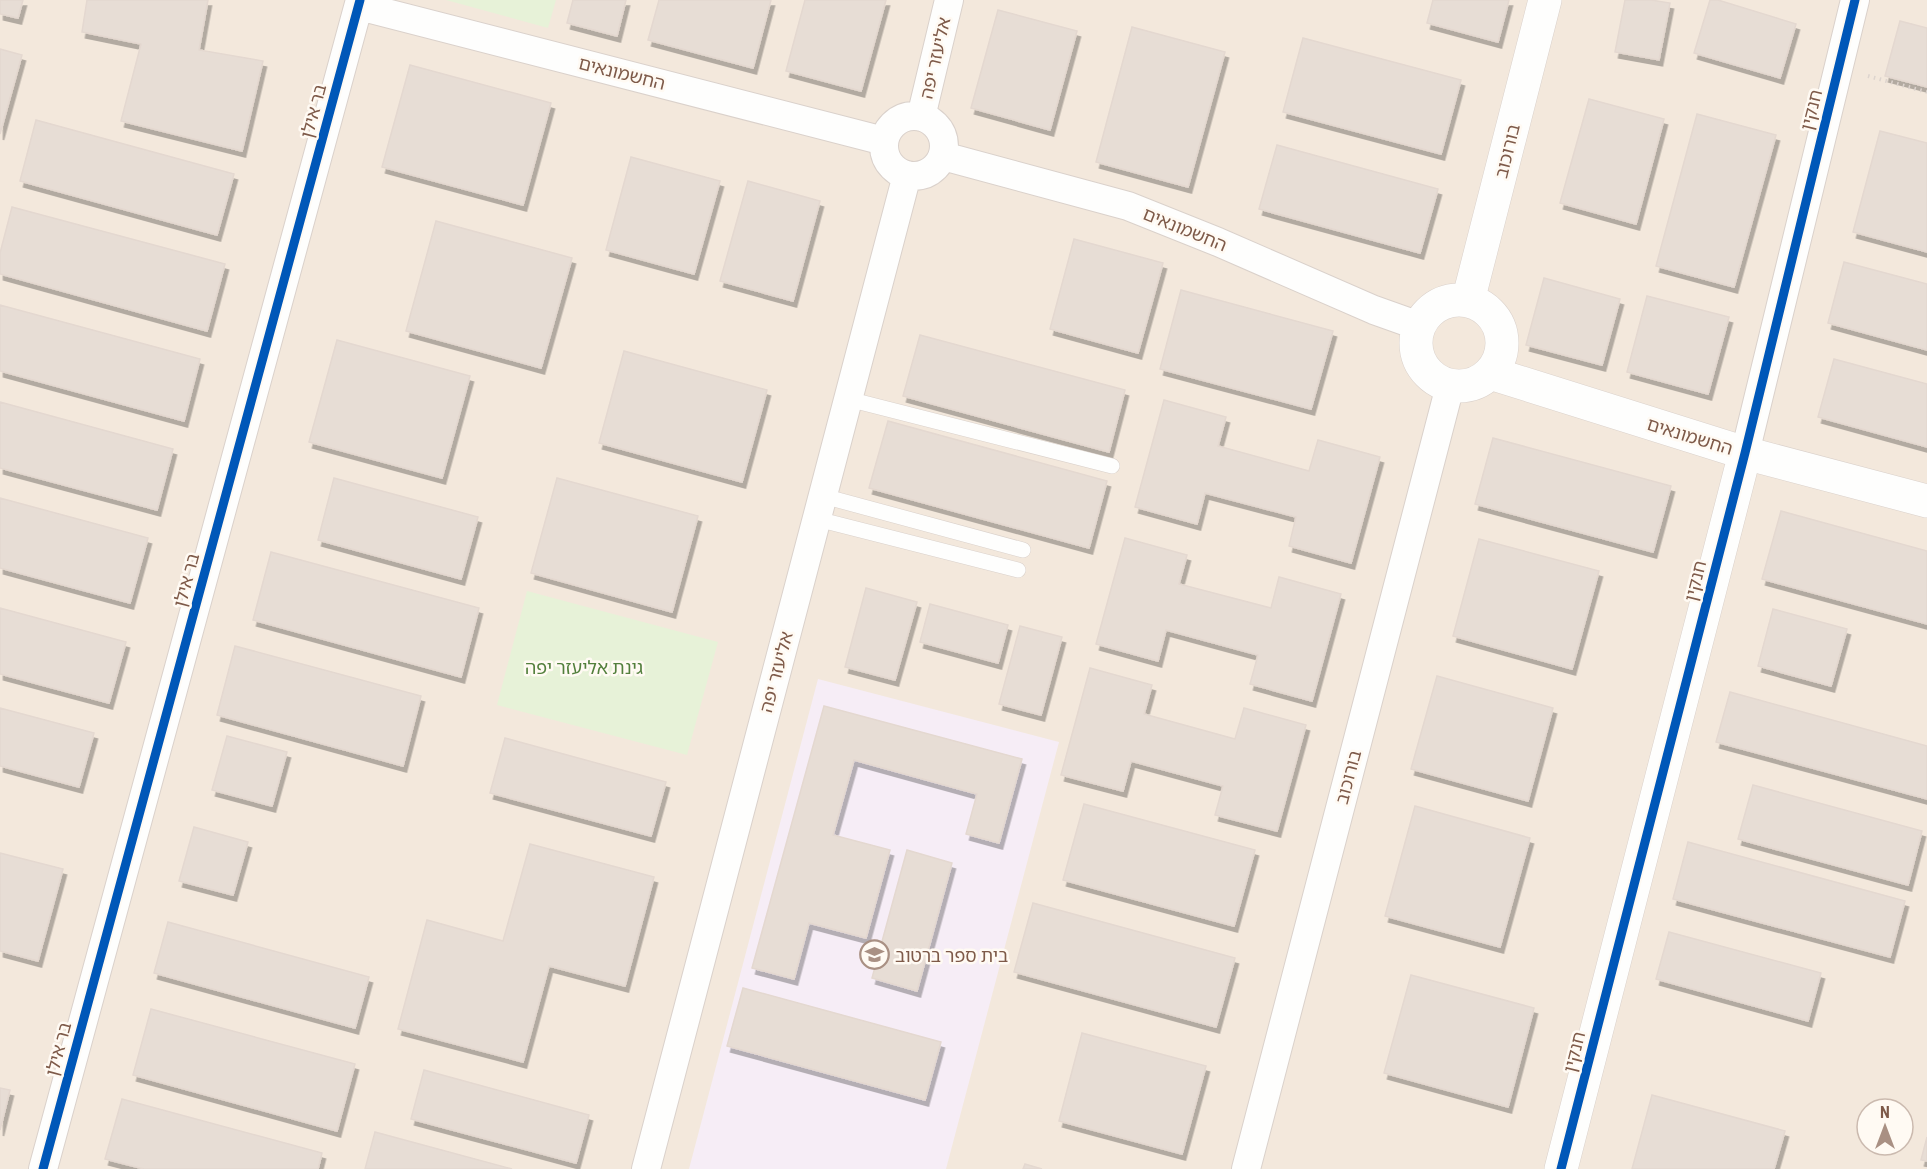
<svg xmlns="http://www.w3.org/2000/svg" width="1927" height="1169" viewBox="0 0 1927 1169" font-family="'Roboto Condensed','Noto Sans Hebrew',sans-serif">
	<style>
		.residential { fill: #f3e8dc; fill-rule: evenodd }
		.education { fill: #f6edf6 }
		.green { fill: #e7f2d8 }
		.building { fill: #e7ddd5; stroke: #e4d8d0; stroke-width: 1.5; filter: url(#shadow) }
		.lines { fill: none; stroke-linecap: round; stroke-linejoin: round }
		.service-casing { stroke: #dad1cb; stroke-width: 16 }
		.minor-casing { stroke: #dad1cb; stroke-width: 30 }
		.tertiary-casing { stroke: #dad1cb; stroke-width: 34 }
		.path { stroke: #ddd4ce; stroke-width: 4; stroke-dasharray: 1.5 4.5; stroke-linecap: butt }
		.service { stroke: #fefefd; stroke-width: 15 }
		.minor { stroke: #fefefd; stroke-width: 28 }
		.tertiary { stroke: #fefefd; stroke-width: 33 }
		.cycleway-casing { stroke: #fffaf3; stroke-width: 13 }
		.cycleway { stroke: #0057b8; stroke-width: 9 }
		.labels { text-anchor: middle; dominant-baseline: central; stroke-width: 5; stroke-linejoin: round; paint-order: stroke }
		.street-label { font-size: 18px; fill: #7e5a49; stroke: #fffaf3 }
		.park-label { font-size: 18px; fill: #527f3c; stroke: #fffaf3 }
		.poi-label { font-size: 18px; fill: #7e5a49; stroke: #fffaf3; text-anchor: start }
	</style>
	<defs>
		<filter id="shadow"><feDropShadow dx="3.5" dy="6" stdDeviation="0" flood-color="#0004"/></filter>
	</defs>
	<rect width="100%" height="100%" fill="#faf5ef"/>
	<!-- residential -->
	<path class="residential" d="M0 0H1927V1169H0ZM1867 1109H1903V1145H1867Z"/>
	<!-- education -->
	<path class="education" d="M818 679 1059 742 946 1169H689Z"/>
	<!-- green -->
	<path class="green" d="M446 0H556L548 28Z
		M527 591 718 642 687 755 497 705Z"/>
	<!-- building -->
	<path class="building" d="M0 0H23L18 18 0 14Z
		M87 0H208L199 50 263 61 242 151 121 121 141 44 82 32Z
		M573 0H626L617 36 567 23Z
		M659 0H771L753 68 648 40Z
		M805 0H886L861 91 786 71Z
		M1433 0H1509L1498 42 1427 23Z
		M1625 0H1651L1670 3 1659 60 1615 52Z
		M1710 0H1718L1796 24 1780 78 1694 53Z
		M998 10 1077 31 1050 130 971 108Z
		M1900 21 1927 28V87L1885 76Z
		M1132 27 1225 52 1188 187 1096 162Z
		M1303 38 1461 80 1441 154 1283 112Z
		M0 49 22 55 0 134Z
		M410 65 551 103 523 205 382 167Z
		M1589 99 1664 119 1636 224 1560 203Z
		M1697 114 1776 135 1734 287 1656 266Z
		M36 120 234 174 217 235 20 181Z
		M1880 131 1927 143V252L1853 232Z
		M1277 145 1438 189 1420 253 1259 209Z
		M631 157 720 181 694 274 606 250Z
		M748 181 820 201 793 301 720 281Z
		M12 207 225 264 207 331 0 274V253Z
		M436 221 572 258 541 368 406 331Z
		M1074 239 1163 263 1138 353 1050 329Z
		M1844 262 1927 284V350L1828 323Z
		M1544 278 1620 299 1602 365 1526 345Z
		M1181 290 1333 331 1311 409 1160 369Z
		M1647 296 1729 317 1708 394 1627 372Z
		M0 305 200 359 184 421 0 371Z
		M920 335 1125 390 1109 452 903 396Z
		M337 340 470 376 442 478 309 442Z
		M624 351 767 390 742 482 599 443Z
		M1834 359 1927 384V447L1818 417Z
		M1164 400 1226 417 1218 446 1309 471 1318 440 1380 457 1351 563 1289 546 1296 517 1205 493 1197 524 1135 507Z
		M0 402 173 449 157 510 0 468Z
		M888 421 1107 481 1089 548 869 488Z
		M1493 438 1671 486 1653 552 1475 504Z
		M334 478 478 517 461 579 318 540Z
		M557 478 698 516 672 612 531 573Z
		M0 498 148 538 130 603 0 568Z
		M1781 511 1927 551V624L1762 579Z
		M1125 538 1187 555 1179 584 1271 608 1279 577 1341 594 1312 701 1250 684 1258 655 1166 630 1158 661 1096 644Z
		M1479 539 1599 571 1572 669 1453 636Z
		M271 552 479 608 461 677 253 620Z
		M866 588 917 602 895 680 845 667Z
		M930 604 1008 625 998 663 920 642Z
		M0 608 126 642 109 703 0 674Z
		M1773 609 1847 629 1831 686 1758 666Z
		M1020 626 1062 637 1041 715 999 704Z
		M235 646 421 696 403 766 217 715Z
		M1090 668 1152 685 1144 714 1235 739 1244 708 1306 725 1277 831 1215 815 1223 786 1131 761 1123 791 1061 775Z
		M1437 676 1553 708 1528 801 1411 769Z
		M1730 692 1927 746V799L1716 742Z
		M824 706 1022 759 999 843 966 834 977 794 854 760 833 835 890 850 866 938 809 923 794 979 752 968Z
		M0 708 94 733 79 787 0 766Z
		M227 736 287 752 272 806 212 790Z
		M505 738 666 782 651 836 490 793Z
		M1753 785 1922 831 1908 885 1738 839Z
		M1084 804 1255 850 1234 926 1063 880Z
		M1415 806 1530 838 1500 947 1385 916Z
		M194 827 248 842 233 895 179 881Z
		M1688 842 1905 901 1890 957 1673 899Z
		M530 844 654 877 625 986 549 966 523 1062 398 1029 427 920 503 941Z
		M907 850 952 863 917 991 872 978Z
		M0 853 63 869 38 961 0 951Z
		M1033 903 1235 958 1216 1027 1014 972Z
		M168 922 369 977 355 1028 154 973Z
		M1669 932 1821 973 1808 1021 1656 979Z
		M1411 975 1534 1008 1508 1107 1384 1073Z
		M743 988 941 1042 925 1100 727 1046Z
		M151 1009 355 1064 337 1131 133 1075Z
		M1082 1033 1206 1066 1182 1154 1059 1121Z
		M424 1070 589 1115 576 1163 411 1119Z
		M0 1088 10 1090 0 1130Z
		M1652 1095 1785 1131 1774 1169H1632Z
		M122 1099 322 1153 318 1169H144L105 1159Z
		M375 1132 512 1169H365Z
		M1927 1137V1161L1921 1160Z
		M1025 1164 1042 1169H1023Z"/>
	<g class="lines">
		<defs>
			<path id="service" d="M848 399 1112 466
				M823 496 1023 550
				M817 519 1018 570"/>
			<path id="minor" d="M359 6 884 141
				M884 146a30 30 0 1 1 60 0a30 30 0 1 1-60 0Z
				M921 117 949 0
				M943 156 1128 206 1218 242 1374 310 1419 326
				M1745 453 1855 0
				M43 1169 360 0
				M646 1169 907 175
				M1246 1169 1450 386"/>
			<path id="tertiary" d="M1416 343a43 43 0 1 1 86 0a43 43 0 1 1-86 0Z
				M1468 301 1545 0
				M1490 373 1745 453 1927 501
				M1561 1169 1745 453"/>
		</defs>
		<!-- service casing -->
		<use href="#service" class="service-casing"/>
		<!-- minor casing -->
		<use href="#minor" class="minor-casing"/>
		<!-- tertiary casing -->
		<use href="#tertiary" class="tertiary-casing"/>
		<!-- path -->
		<path class="path" d="M1868 76 1927 92"/>
		<!-- service -->
		<use href="#service" class="service"/>
		<!-- minor -->
		<use href="#minor" class="minor"/>
		<!-- tertiary -->
		<use href="#tertiary" class="tertiary"/>
		<defs>
			<path id="cycleway" d="M43 1169 360 0
				M1561 1169 1745 453 1855 0"/>
		</defs>
		<!-- cycleway casing -->
		<use href="#cycleway" class="cycleway-casing"/>
		<!-- cycleway -->
		<use href="#cycleway" class="cycleway"/>
	</g>
	<!-- icons -->
	<defs>
		<symbol id="school-ring" viewBox="-11 -11 22 22"><circle r="9.5" fill="#fffaf3" stroke="#a99083" stroke-width="1.5"/><path d="M0-5L7-2L0 1L-7-2ZM-4 1L0 2.5L4 1V4Q0 6-4 4Z" fill="#a99083"/></symbol>
	</defs>
	<g fill-rule="evenodd">
		<use href="#school-ring" x="858" y="938" width="33" height="33"/>
	</g>
	<g class="labels">
		<!-- street labels -->
		<g class="street-label">
			<text transform="translate(935 58) rotate(-77)">אליעזר יפה</text>
			<text transform="translate(622 73) rotate(14)">החשמונאים</text>
			<text transform="translate(1811 110) rotate(-76)">חנקין</text>
			<text transform="translate(313 111) rotate(-75)">בר אילן</text>
			<text transform="translate(1507 151) rotate(-76)">בורוכוב</text>
			<text transform="translate(1185 229) rotate(22)">החשמונאים</text>
			<text transform="translate(1690 436) rotate(17)">החשמונאים</text>
			<text transform="translate(186 580) rotate(-75)">בר אילן</text>
			<text transform="translate(1695 581) rotate(-76)">חנקין</text>
			<text transform="translate(776 672) rotate(-75)">אליעזר יפה</text>
			<text transform="translate(1348 777) rotate(-75)">בורוכוב</text>
			<text transform="translate(58 1049) rotate(-75)">בר אילן</text>
			<text transform="translate(1574 1052) rotate(-76)">חנקין</text>
		</g>
		<!-- park labels -->
		<g class="park-label">
			<text x="584" y="667">גינת אליעזר יפה</text>
		</g>
		<!-- poi labels -->
		<g class="poi-label">
			<text x="895" y="955">בית ספר ברטוב</text>
		</g>
	</g>
	<!-- north arrow -->
	<g transform="translate(1885 1127)"><circle r="28" fill="#fffaf3" stroke="#cbbaaf" stroke-width="1.5"/>
	<path d="M0-4.5L10 22L0 15L-10 22Z" fill="#a99083"/>
	<text y="-9" font-size="16" font-weight="bold" text-anchor="middle" fill="#7e5a49">N</text>
	</g>
</svg>
